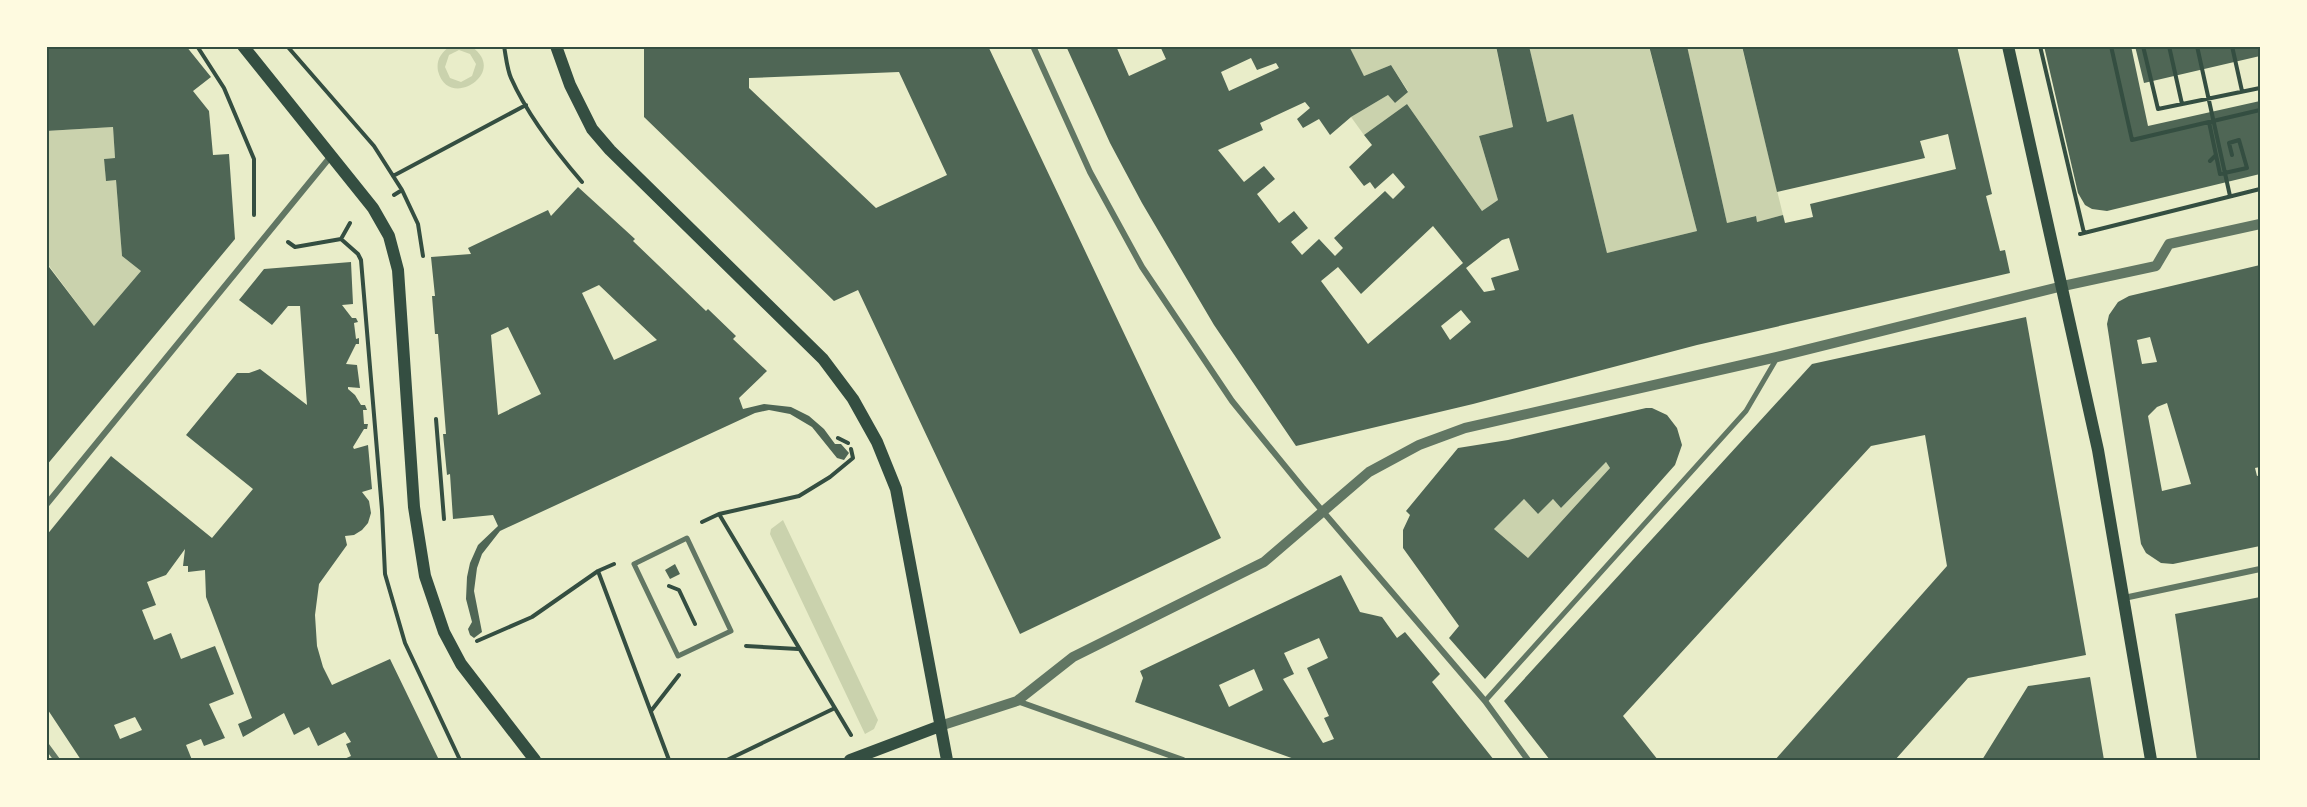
<svg xmlns="http://www.w3.org/2000/svg" width="2307" height="807" viewBox="0 0 2307 807" font-family="Ubuntu,sans-serif">
	<style>
		.green { fill: #cad2ad; fill-rule: evenodd }
		.building { fill: #4f6655; fill-rule: evenodd }
		.lines { fill: none; stroke-linecap: round; stroke-linejoin: round }
		.path { stroke: #344e41; stroke-width: 4 }
		.pedestrian { stroke: #617663; stroke-width: 5 }
		.minor { stroke: #617663; stroke-width: 6 }
		.tertiary { stroke: #617663; stroke-width: 10 }
		.secondary { stroke: #344e41; stroke-width: 12 }
		.neatline { fill: none; stroke: #344e41; stroke-width: 2 }
	</style>
	<rect width="100%" height="100%" fill="#e9edc9"/>
	<!-- green -->
	<path class="green" d="M449 47H472C509 73 448 111 438 71 436 60 441 53 449 47ZM459 50 470 54 476 64 472 76 461 82 450 78 445 67 449 55Z
		M1349 47H1496L1513 127 1479 136 1498 200 1482 211 1407 104 1364 135 1351 117 1388 95 1395 103 1408 91 1391 65 1364 76Z
		M1529 47H1649L1697 231 1607 253 1573 115 1547 122Z
		M1687 47H1742L1783 215 1757 222 1755 216 1727 223Z
		M113 127 115 158 104 159 106 180H116L122 256 141 271 94 326 47 263V131Z
		M1606 462 1610 468 1528 558 1494 529 1524 499 1538 514 1553 499 1561 508Z
		M783 520 878 720 874 729 865 734 770 534 771 529Z"/>
	<!-- building -->
	<path class="building" d="M46 46H186L211 77 193 91 209 111 213 155 229 154 235 239 46 466V263L94 326 141 271 122 256 116 180 106 181 104 159 115 158 113 127 46 131Z
		M644 46H988L1221 538 1020 634 858 290 834 301 644 117ZM899 72 947 175 876 208 749 88V78Z
		M1066 46H1116L1129 76 1166 59 1160 46H1349L1364 76 1391 65 1408 92 1395 103 1388 95 1351 117 1330 135 1319 119 1303 128 1297 119 1310 108 1305 102 1260 123 1263 130 1218 150 1244 182 1264 166 1275 179 1257 194 1279 223 1294 211 1308 228 1291 242 1302 255 1319 239 1335 256 1343 248 1334 238 1385 191 1393 199 1405 187 1393 173 1375 189 1370 182 1364 186 1349 167 1372 145 1364 135 1407 104 1482 211 1498 200 1479 136 1513 127 1496 46H1529L1547 122 1573 114 1607 253 1697 231 1649 46H1687L1727 223 1756 216 1757 222 1783 215 1785 223 1813 217 1810 204 1956 169 1948 134 1920 141 1925 158 1777 192 1742 46H1957L1992 194 1986 196 2000 251 2005 250 2010 273 1697 345 1473 404 1296 446 1214 325 1142 203 1110 143ZM1251 58 1257 70 1276 63 1279 68 1229 91 1221 72ZM1433 226 1463 263 1368 344 1321 281 1338 267 1361 294ZM1509 238 1519 270 1491 278 1495 290 1484 292 1466 268 1502 240ZM1461 310 1471 322 1450 340 1441 326Z
		M2044 46H2131L2148 126 2260 101V174L2107 211 2092 209 2085 205 2078 193Z
		M2135 46H2260V56L2144 83Z
		M578 187 635 239 633 241 706 311 708 309 736 336 733 339 767 371 739 398 743 409 764 404 791 407 809 416 824 429 835 444H841L849 453 844 460 837 458 812 427 790 414 769 410 755 413 500 531 482 554 477 568 474 591 482 632 474 638 470 635 468 629 472 622 466 599 467 577 470 563 478 545 498 526 493 515 453 519 450 474 447 475 443 434H446L438 334H435L432 296H435L431 257 471 254 468 248 548 210 551 216ZM599 285 657 340 614 360 582 293ZM508 327 541 394 498 415 491 335Z
		M351 262 353 304 342 305 352 318H356L358 322 354 323 356 339 359 338V344H356L346 364 357 365 360 388 348 387V389L355 395 361 405H365L367 410H363L364 424H368L367 429H364L353 447 354 449 368 445 372 489 362 492 369 501 371 513 368 523 362 530 354 535 345 536 347 545 319 584 315 615 317 646 323 667 332 685 390 659 439 760H342L351 756 346 744 351 742 345 732 318 746 309 727 294 735 284 713 243 737 238 724 252 718 206 597 205 570 188 572V566H183L185 549 166 575 147 582 156 605 142 610 154 640 171 633 181 659 215 646 234 694 209 704 225 738 204 746 201 739 186 745 192 760H81L46 707V536L111 456 212 538 253 489 186 435 237 373H249L260 369 307 405 300 306H288L272 325 239 300 264 269ZM135 717 142 730 120 739 114 725Z
		M2260 265V467L2255 468 2257 476 2260 475V546L2173 564 2161 563 2146 553 2141 544 2107 324 2109 315 2118 302 2129 296ZM2150 337 2157 362 2142 364 2137 340ZM2167 403 2191 484 2162 491 2148 416 2157 407Z
		M2026 317 2086 655 1968 678 1895 760H1775L1947 566 1925 435 1871 446 1623 716 1658 760H1550L1504 701 1812 364Z
		M1646 408H1652L1667 415 1677 428 1682 445 1675 465 1485 679 1449 638 1459 626 1403 548V530L1410 515 1406 511 1458 448 1508 440ZM1606 462 1610 468 1528 558 1494 529 1524 499 1538 514 1553 499 1561 508Z
		M675 564 680 574 670 579 665 570Z
		M1341 575 1360 612 1382 617 1397 638 1405 632 1440 674 1432 682 1494 760H1297L1135 702 1143 678 1140 671ZM1319 638 1328 658 1307 668 1329 716 1324 718 1334 739 1323 743 1283 679 1294 674 1284 653ZM1254 669 1263 690 1229 707 1219 685Z
		M2260 597V760H2197L2175 614Z
		M2090 677 2104 760H1982L2028 686Z"/>
	<g class="lines">
		<!-- path -->
		<path class="path" d="M197 46 224 88 254 159V215
			M287 46 374 146 402 190 394 195
			M504 46C506 57 507 69 511 78 527 114 557 153 582 182
			M2040 46 2084 233
			M2111 46 2132 140 2260 110
			M2143 46 2158 109 2260 88
			M2169 46 2182 104
			M2197 46 2230 196
			M2232 46 2242 91
			M2209 122 2220 174 2247 168 2239 140 2229 143 2232 155
			M2210 161 2216 155
			M393 176 526 105
			M402 190 418 224 423 256
			M2080 234 2260 189
			M341 239 350 223
			M288 242 295 247 341 239 358 254 361 260 382 510 385 574 405 643 460 760
			M436 419 444 519
			M838 438 848 443
			M719 514 851 735
			M702 522 719 514 799 496 830 477 853 458 851 449
			M598 571 669 760
			M669 586 679 590 695 624
			M477 641 532 617 598 571 614 564
			M746 646 798 649
			M651 711 679 675
			M727 760 835 708"/>
		<!-- pedestrian -->
		<path class="pedestrian" d="M687 538 731 631 678 656 634 564Z
			M1485 701 1746 411 1777 358"/>
		<!-- minor -->
		<path class="minor" d="M1033 46 1090 172 1142 267 1232 401 1302 487 1485 701 1528 760
			M46 505 331 156
			M2124 598 2260 569
			M1017 701 1183 760
			M46 745 57 760"/>
		<!-- tertiary -->
		<path class="tertiary" d="M940 726 1017 701 1073 657 1264 562 1369 472 1419 445 1465 428 1777 357 2063 286 2156 266 2169 244 2260 224"/>
		<!-- secondary -->
		<path class="secondary" d="M243 46 373 208 389 236 398 270 414 507 425 576 444 632 461 664 535 760
			M556 46 570 85 592 129 610 150 823 359 853 399 877 442 896 489 947 760
			M2008 46 2098 450 2151 760
			M850 760 940 726"/>
	</g>
	<!-- border -->
	<rect width="2307" height="807" fill="none" stroke="#fefae0" stroke-width="96"/>
	<rect x="48" y="48" width="2211" height="711" class="neatline"/>
</svg>
